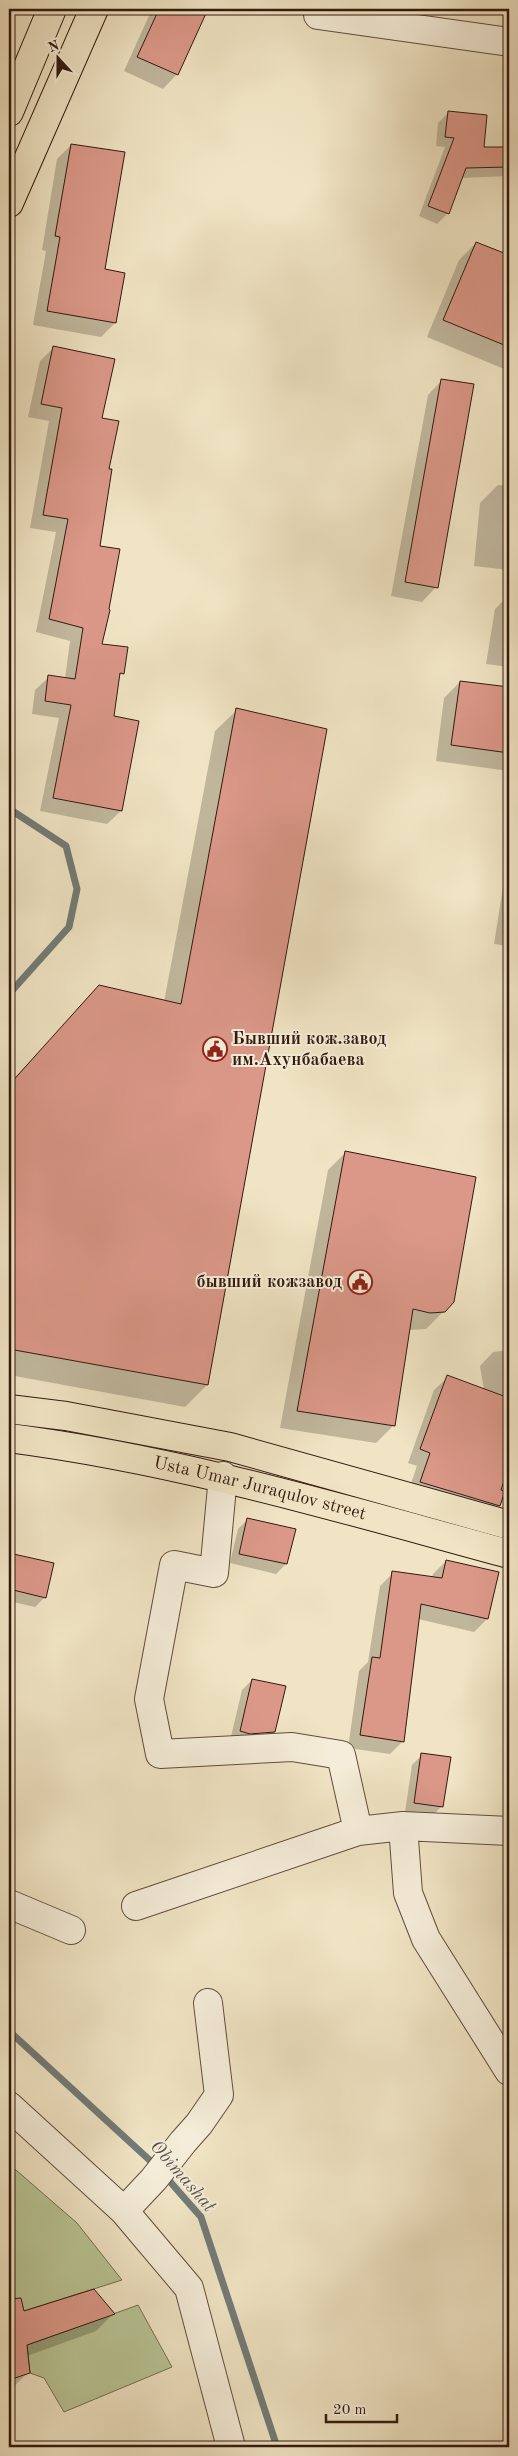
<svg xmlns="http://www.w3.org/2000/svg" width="518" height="2456" viewBox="0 0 518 2456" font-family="'Old Standard TT',serif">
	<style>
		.green { fill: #b9c495; stroke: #756e52 }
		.shadow { fill: #0003 }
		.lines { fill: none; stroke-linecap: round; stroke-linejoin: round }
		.stream { stroke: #727b77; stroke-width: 7 }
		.building { fill: #db9889; stroke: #31190e }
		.minor-casing { stroke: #614c3c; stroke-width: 30 }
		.major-casing { stroke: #31190e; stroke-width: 30 }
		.minor { stroke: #f5edd9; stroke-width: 28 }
		.major { stroke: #f0e4c4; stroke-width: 28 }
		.labels { text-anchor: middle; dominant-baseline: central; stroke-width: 4; stroke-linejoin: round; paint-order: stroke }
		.poi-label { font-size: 18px; font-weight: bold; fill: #31190e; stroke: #f5edd9; text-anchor: start }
		.street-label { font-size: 18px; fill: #31190e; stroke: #f5edd9 }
		.water-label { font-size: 19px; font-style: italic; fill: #57524b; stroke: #f5edd9 }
	</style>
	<rect width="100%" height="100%" fill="#f0e4c4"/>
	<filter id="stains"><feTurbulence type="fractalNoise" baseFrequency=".004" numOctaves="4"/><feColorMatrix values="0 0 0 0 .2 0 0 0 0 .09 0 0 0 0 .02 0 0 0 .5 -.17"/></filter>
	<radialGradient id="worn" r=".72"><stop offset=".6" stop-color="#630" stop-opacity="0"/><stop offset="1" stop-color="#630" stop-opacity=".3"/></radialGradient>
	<!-- green -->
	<path class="green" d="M9 2164 77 2223 122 2280 24 2311 9 2304Z
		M138 2305 172 2367 64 2412 44 2378 30 2373 27 2345Z"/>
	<!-- shadow -->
	<path class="shadow" d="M152 9H207L177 74 163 89 124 71Z
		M448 113 483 149 509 148V176L461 178 447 214 437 224 419 216 445 147 436 146 438 123Z
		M71 145 115 323 101 337 33 325 46 251 42 250 57 159Z
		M476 243 509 257V371L427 337 459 260Z
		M54 347 100 419 108 470 98 547 100 645 122 673 118 678 113 717 121 811 107 824 40 811 59 718 32 714 35 690 49 677 65 679 70 641 36 632 56 532 30 528 49 421 28 417 40 361Z
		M442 380 436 587 422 602 391 596 428 395Z
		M498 485 509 486V570L474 566 480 503Z
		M509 595V667L486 664 495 609Z
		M460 682 509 688V771L436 761 444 698Z
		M237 710 325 730 207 1385 185 1407 9 1375V1084L99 986 164 1002 215 731Z
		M509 849V946L494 944Z
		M509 1001V1017L507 1016Z
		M346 1152 444 1311 426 1329 409 1330 393 1426 376 1443 280 1428 328 1170Z
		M509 1350V1463L500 1491 499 1506 486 1519 407 1495 417 1466 408 1463 434 1390 448 1377 484 1390 480 1366 493 1352Z
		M248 1519 294 1530 286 1564 276 1574 230 1563 238 1529Z
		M9 1554 53 1564 45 1597 35 1607 9 1601Z
		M446 1561 498 1573 487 1619 474 1632 418 1619 403 1741 390 1754 348 1748 359 1671 368 1662 380 1586 393 1573 432 1578 433 1574Z
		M252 1680 274 1732 264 1742 230 1741 242 1690Z
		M422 1755 442 1806 432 1816 405 1812 412 1765Z
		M9 2305 24 2313 113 2314 96 2331 27 2356 29 2372 9 2391Z"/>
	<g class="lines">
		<!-- stream -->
		<path class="stream" d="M9 994 69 927 77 889 66 846 11 810
			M9 2031 156 2166
			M165 2176 201 2217 277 2447"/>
	</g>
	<!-- building -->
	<path class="building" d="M159 9H208L178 75 137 57Z
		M448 111 487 115 484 147H509V167L466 168 449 214 428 206 454 138 445 137Z
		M71 144 125 152 105 269 125 273 116 323 47 311 60 237 55 236Z
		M476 242 509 255V347L443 320Z
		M53 346 115 359 102 418 119 421 109 469H112L100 546 120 549 109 609 110 610 102 644 128 647 124 674 120 673 114 716 139 721 122 811 53 798 71 705 45 701 48 675 75 679 83 628 49 619 68 519 43 515 62 408 41 404Z
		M441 379 474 384 438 588 405 582Z
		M460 681 509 687V753L451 745Z
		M236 708 327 729 208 1385 9 1349V1085L99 985 181 1004Z
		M345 1151 476 1177 454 1302 445 1312 430 1313 413 1309 395 1426 297 1411Z
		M447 1375 509 1398V1467L501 1490 505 1491 500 1506 420 1482 430 1453 420 1449Z
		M247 1518 296 1529 287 1564 239 1554Z
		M9 1553 54 1563 46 1598 9 1589Z
		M446 1560 499 1572 488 1619 421 1604 404 1742 360 1735 372 1657 380 1658 392 1571 442 1578Z
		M252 1679 286 1686 275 1732 250 1734 240 1731Z
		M421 1753 451 1757 443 1807 414 1803Z
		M94 2289 115 2314 27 2345 30 2373 9 2380V2299L21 2298 24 2311Z"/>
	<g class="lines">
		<defs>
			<path id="minor" d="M318 15 509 42
				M223 1476 214 1573 174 1565 149 1699 160 1754 292 1747 341 1755 358 1831
				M403 1826 408 1893 426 1939 509 2071
				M9 1904 71 1930
				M136 1906 358 1831 403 1826 509 1831
				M9 2106 124 2211 189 2288 231 2447
				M124 2211 154 2179 183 2142 199 2124 219 2095 208 2003"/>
			<g id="major">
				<path d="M9 112 52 9"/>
				<path d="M9 203 94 9"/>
				<path d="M9 1409 66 1416 230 1447 509 1525"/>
				<path id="s1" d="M9 1438C180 1460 343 1509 509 1554"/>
			</g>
		</defs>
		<!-- minor casing -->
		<use href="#minor" class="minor-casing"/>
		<!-- major casing -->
		<use href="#major" class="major-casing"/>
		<!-- minor -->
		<use href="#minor" class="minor"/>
		<!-- major -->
		<use href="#major" class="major"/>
	</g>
	<!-- icons -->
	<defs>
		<symbol id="civic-ring" viewBox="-11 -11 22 22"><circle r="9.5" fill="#f5edd9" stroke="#8f2418" stroke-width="1.5"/><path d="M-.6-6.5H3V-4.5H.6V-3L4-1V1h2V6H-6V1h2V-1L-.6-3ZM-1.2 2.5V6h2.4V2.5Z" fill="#8f2418"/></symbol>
	</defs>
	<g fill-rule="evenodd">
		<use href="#civic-ring" x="201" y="1035" width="28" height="28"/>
		<use href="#civic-ring" x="346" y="1268" width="28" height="28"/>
	</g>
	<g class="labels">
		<!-- poi labels -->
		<g class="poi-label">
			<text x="232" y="1039">Бывший кож.завод<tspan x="232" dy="21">им.Ахунбабаева</tspan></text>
			<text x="342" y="1282" text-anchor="end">бывший кожзавод</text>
		</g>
		<!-- street labels -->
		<g class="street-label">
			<text stroke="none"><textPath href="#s1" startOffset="256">Usta Umar Juraqulov street</textPath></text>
		</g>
		<!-- water labels -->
		<g class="water-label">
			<text transform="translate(182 2177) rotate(49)">Obimashat</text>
		</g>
	</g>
	<!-- margin -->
	<rect width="518" height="2456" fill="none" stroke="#f0e4c4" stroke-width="30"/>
	<rect x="10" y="10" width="498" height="2436" fill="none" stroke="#31190e" stroke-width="2.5"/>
	<rect x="15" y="15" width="488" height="2426" fill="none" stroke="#31190e"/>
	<!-- north arrow -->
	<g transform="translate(58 58) rotate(339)" stroke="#f5edd9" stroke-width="4" paint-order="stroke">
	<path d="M0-4L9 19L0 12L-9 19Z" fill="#31190e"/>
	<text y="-8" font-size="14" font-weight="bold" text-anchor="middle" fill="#31190e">N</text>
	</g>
	<!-- scale -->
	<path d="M326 2414v8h71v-8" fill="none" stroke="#31190e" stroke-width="2.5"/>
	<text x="333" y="2414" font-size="15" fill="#31190e" stroke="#f5edd9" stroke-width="4" paint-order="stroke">20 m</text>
	<rect width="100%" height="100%" filter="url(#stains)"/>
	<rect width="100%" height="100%" fill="url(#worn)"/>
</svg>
